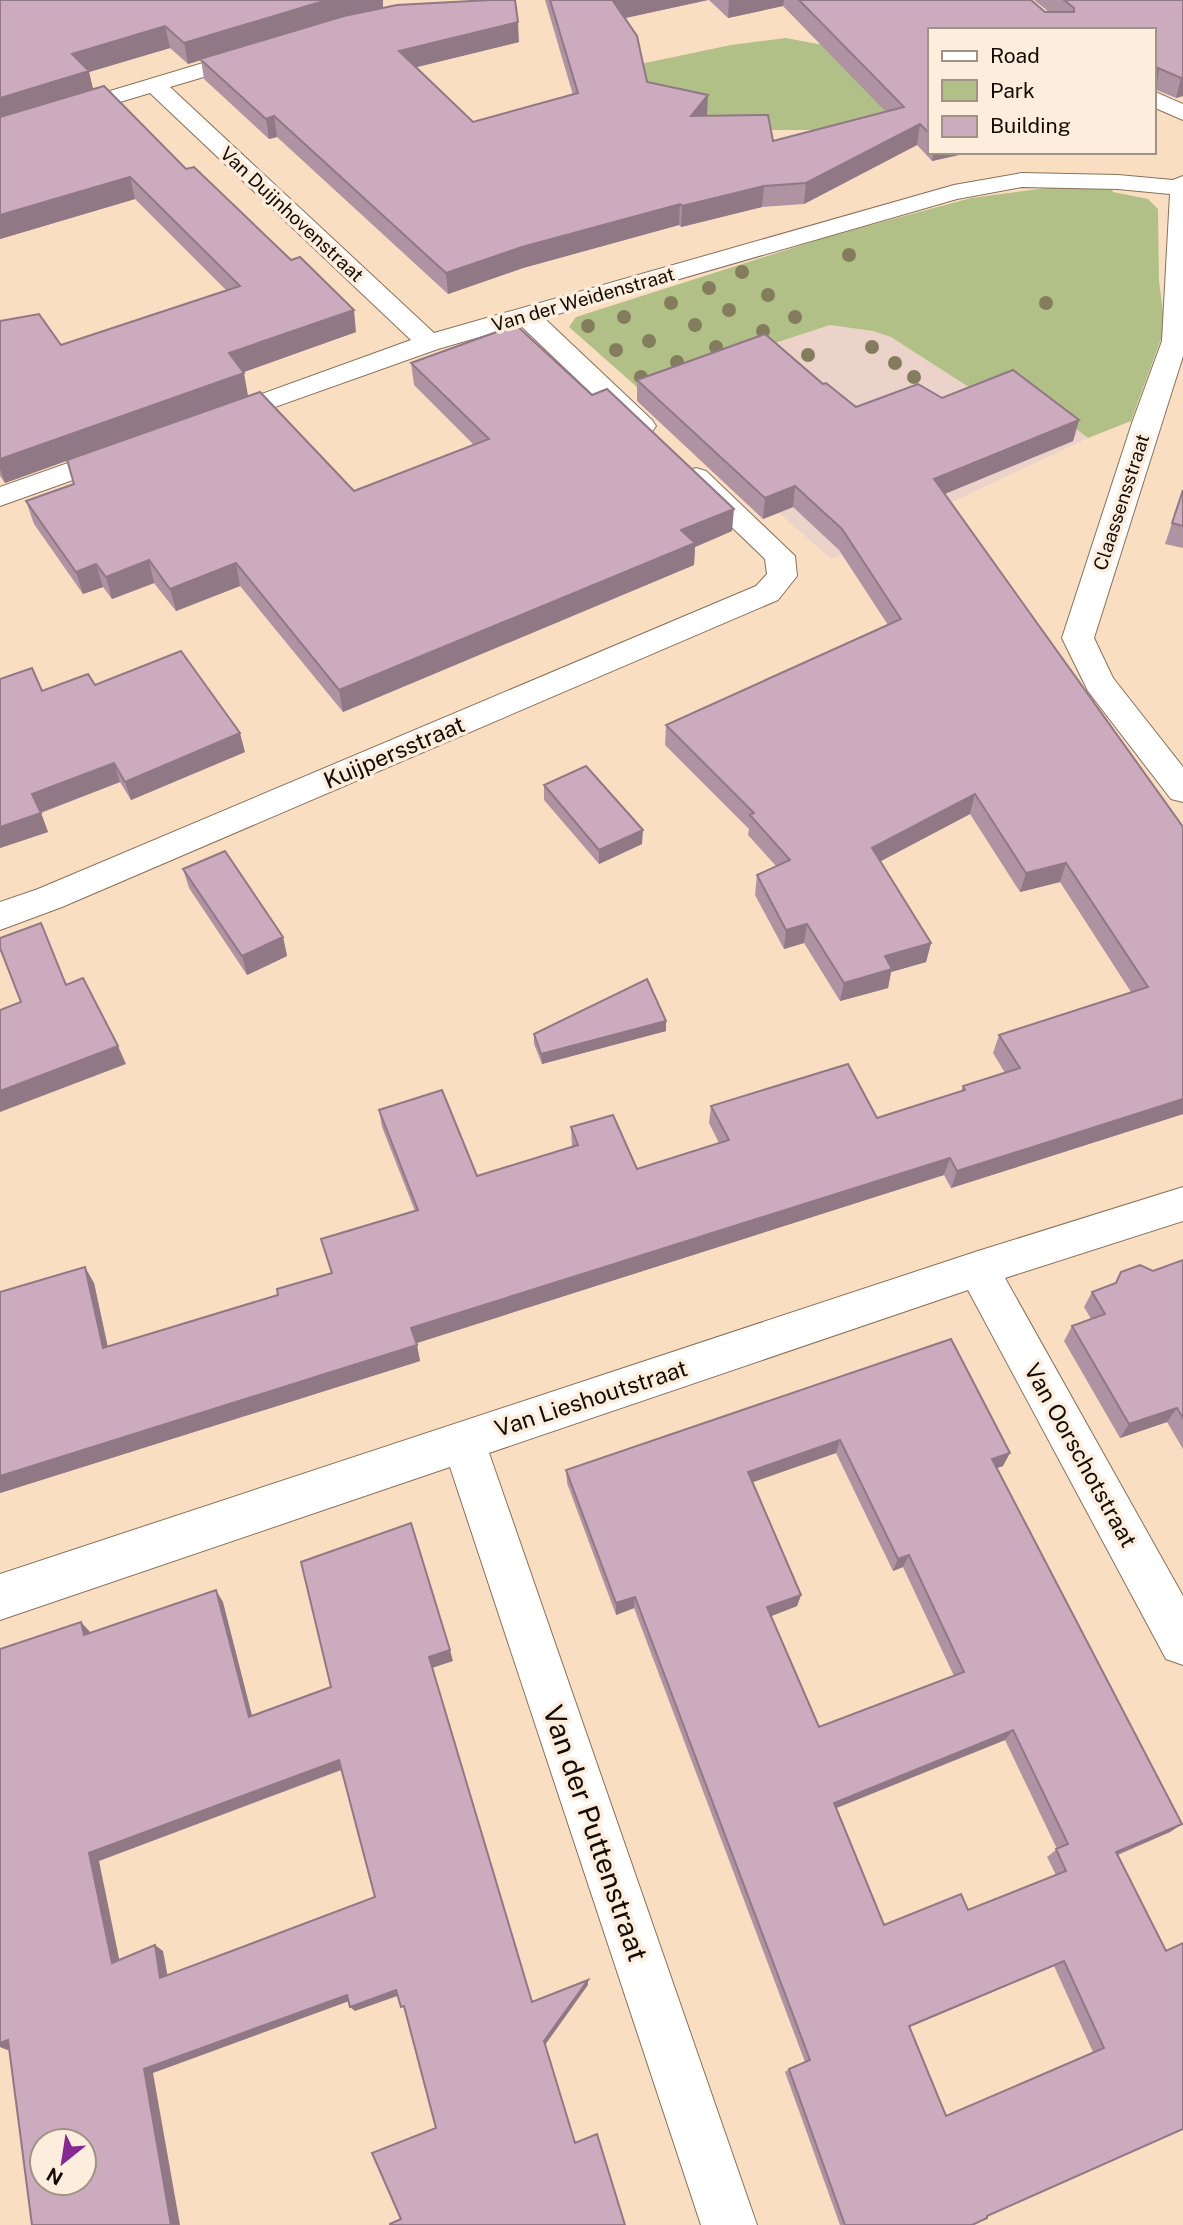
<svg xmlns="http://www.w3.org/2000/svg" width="1183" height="2225" viewBox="0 0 1183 2225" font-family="'Public Sans',sans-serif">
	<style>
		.education { fill: #ecd3ca }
		.green { fill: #b0c086 }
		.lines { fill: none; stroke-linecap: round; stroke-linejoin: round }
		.minor-casing { stroke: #897158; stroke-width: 2 }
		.minor { fill: #fff; fill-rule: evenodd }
		.tree { fill: #847d5d }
		.wall { fill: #b093a3; fill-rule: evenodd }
		.shaded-wall { fill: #907885 }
		.building { fill: #cdabbe; stroke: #907885; stroke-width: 2; fill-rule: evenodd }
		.labels { text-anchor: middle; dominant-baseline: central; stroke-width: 7; stroke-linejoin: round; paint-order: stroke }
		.far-street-label { font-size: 19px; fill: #130b03; stroke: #fdeddc }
		.street-label { font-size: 23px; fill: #130b03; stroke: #fdeddc }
		.near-street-label { font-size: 28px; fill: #130b03; stroke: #fdeddc }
	</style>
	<rect width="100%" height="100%" fill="#f9dec2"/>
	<!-- education -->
	<path class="education" d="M830 325 873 331 891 337 911 348 1015 382 1088 438 831 559 638 388Z"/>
	<!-- green -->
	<path class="green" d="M786 38 828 46 905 110 846 130H663L642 65 645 63 731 45Z
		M1111 187 1113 192 1148 199 1158 209 1159 281 1165 328 1131 421 1088 438 1015 382 975 391 891 337 873 331 830 325 638 388 569 327 576 317 830 236 971 198 1046 188Z"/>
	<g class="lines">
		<defs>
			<path id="minor" d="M253 48 261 50 264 55 261 60 170 87 434 333 954 185 1022 173 1118 175 1173 180 1183 176V356L1094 638 1113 678 1183 767V802L1171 799 1088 691 1062 638 1132 423 1162 341 1170 194 1118 189 1022 187 957 199 544 318 652 420 656 426 652 432 642 434 632 432 520 325 438 349 219 427 209 425 205 419 209 413 411 340 150 93 0 138V124Z
				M1153 91 1183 104V120L1153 107Z
				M119 445 129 448 133 454 129 460 0 506V487Z
				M696 468 706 471 795 556 797 576 778 600 62 907 0 930V902L38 889 756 586 767 574 765 559 686 483 682 477 686 471Z
				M1183 1187V1221L1005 1278 1183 1596V1665L1166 1659 968 1290 489 1453 757 2225H701L450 1467 0 1620V1574L978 1251Z"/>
		</defs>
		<!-- minor casing -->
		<use href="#minor" class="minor-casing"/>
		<!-- minor -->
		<use href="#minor" class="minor"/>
	</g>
	<!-- trees -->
	<g class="tree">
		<circle cx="849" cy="255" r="7"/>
		<circle cx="742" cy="272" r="7"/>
		<circle cx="709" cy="288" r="7"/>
		<circle cx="768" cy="295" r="7"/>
		<circle cx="671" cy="303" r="7"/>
		<circle cx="1046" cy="303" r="7"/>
		<circle cx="729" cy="310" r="7"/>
		<circle cx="624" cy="317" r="7"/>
		<circle cx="795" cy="317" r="7"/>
		<circle cx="695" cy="325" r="7"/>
		<circle cx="588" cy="326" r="7"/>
		<circle cx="763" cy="331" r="7"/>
		<circle cx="649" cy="341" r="7"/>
		<circle cx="716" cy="347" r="7"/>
		<circle cx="872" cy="347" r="7"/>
		<circle cx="616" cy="350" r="7"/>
		<circle cx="808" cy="355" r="7"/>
		<circle cx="677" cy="362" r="7"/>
		<circle cx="895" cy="363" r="7"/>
		<circle cx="641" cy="377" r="7"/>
		<circle cx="914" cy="377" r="7"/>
	</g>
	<!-- wall -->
	<path class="wall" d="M0 0H383V8L519 42 416 67 473 122 573 95 545 0H708L624 18 647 82 707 115 773 141 886 112 783 6 728 18 709 0H1031L1045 12H1049L1034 0H1183V96L1176 98 1154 89 1153 94 929 30V152H972L932 161 917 145 804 204 762 207 681 227 679 225 523 268 448 294 277 137 269 139 204 79 201 60 188 64 170 48 89 72 93 89 186 169 356 332 243 372 248 396 354 491 474 445 414 385 411 363 732 531 695 547 694 565 343 712 240 586 176 611 154 583 112 599 103 587 83 594 34 524 26 501 74 484 68 460 5 483 0 476V321L61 345 226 290 135 199 0 239Z
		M637 380 823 384 856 407 942 398 1079 420 1073 441 944 494 1183 827V1114L951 1188 944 1175 416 1343 420 1361 0 1493V1292L94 1283 108 1347 278 1295 331 1273 321 1239 415 1211 382 1127 379 1110 477 1176 572 1147 571 1127 637 1169 719 1143 709 1123 711 1106 877 1118 961 1091 963 1086 1005 1073 993 1053 999 1035 1131 992 1060 882 1020 892 970 814 880 861 931 943 926 962 891 972 888 988 840 1001 804 943 784 949 755 895 757 875 776 866 748 835 749 829 665 745 666 725 888 625 839 550 793 507 763 519 637 401Z
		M1183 490V548L1165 544Z
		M95 685 245 752 131 800 120 782 41 813 48 832 0 848 42 691Z
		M544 785 642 844 599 864 544 800Z
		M183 869 283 937 287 956 247 975 189 888Z
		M666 1021V1031L542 1064 534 1044V1034Z
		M1183 1260V1449L1167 1422 1120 1438 1064 1341 1072 1326 1091 1319 1084 1307 1092 1292 1115 1284 1121 1272 1153 1271Z
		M951 1339 1003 1466 997 1468 1182 1824 1170 1832 1118 1855 1166 1951 1183 1943 987 2216 972 2225H840L785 2072 789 2069 805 2062 634 1608 616 1615 567 1483 566 1470ZM836 1453 893 1571 903 1567 954 1676 819 1727 771 1616 797 1606 801 1595 752 1482ZM1005 1740 1057 1849 1047 1857 1056 1875 968 1910 884 1925 836 1808ZM1054 1966 1093 2052 945 2116 910 2027Z"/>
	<!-- shaded-wall -->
	<path class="shaded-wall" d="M327 0H383V10L332 20 188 64 184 43Z
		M616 0H708L612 21 613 1Z
		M729 0H784L783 6 728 18Z
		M518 22 519 42 401 71 399 51Z
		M165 26 170 48 89 72 94 93 0 122V98L72 54Z
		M1183 77V96L1176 98 1181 78Z
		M708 95 707 116H691Z
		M274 116 277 137 269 139 266 119Z
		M920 124 917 145 804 204 806 183Z
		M934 152H972L932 161Z
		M130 177 135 199 0 239V215Z
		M764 186 762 207 681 227 682 206Z
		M680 204 679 225 523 268 448 294 446 273 522 247Z
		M354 310 356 332 233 376 229 353Z
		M244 373 248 396 5 483 0 469V459Z
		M1079 420 1073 441 930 500 934 479Z
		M795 486 793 507 763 519 765 498Z
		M734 509 732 531 695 547 694 565 343 712 339 690 681 530Z
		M149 560 154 583 112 599 106 577Z
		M236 563 240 586 176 611 170 589Z
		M96 564 103 587 83 594 76 572Z
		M240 733 245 752 131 800 125 782Z
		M114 763 120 782 39 813 32 794Z
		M975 794 970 814 868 868 872 848Z
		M41 813 48 832 0 848V827Z
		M643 830 642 844 599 864V850Z
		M1066 863 1060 882 1020 892 1026 873Z
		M807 924 804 943 784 949 786 930Z
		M283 937 287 956 247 975 242 956Z
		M931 943 926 962 891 972 888 988 840 1001 844 983 885 956Z
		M666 1021V1031L542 1064 541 1054Z
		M118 1046 126 1064 0 1112V1091Z
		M1183 1099V1114L951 1188 957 1171Z
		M950 1158 944 1175 414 1344 411 1328Z
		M85 1267 94 1283 111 1363 103 1348Z
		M417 1345 420 1361 0 1493V1476Z
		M1177 1408 1167 1422 1120 1438 1129 1424Z
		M840 1440 836 1453 745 1485 748 1472Z
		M1010 1453 1003 1466 985 1472 992 1459Z
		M909 1555 903 1567 893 1571 898 1559Z
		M216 1590 223 1602 255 1727 249 1717Z
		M801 1595 797 1606 764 1619 767 1607Z
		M635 1597 634 1608 616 1615V1603Z
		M81 1622 91 1633 84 1635Z
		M450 1650 453 1661 432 1668 429 1657Z
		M1013 1730 1005 1740 829 1811 834 1803Z
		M339 1760 344 1769 99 1861 121 1968 112 1963 89 1853Z
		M1182 1824 1170 1832 1106 1859 1116 1852Z
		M155 1945 163 1951 169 1983 160 1978Z
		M1064 1961 1054 1966 902 2030 909 2026Z
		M588 1980V1985L545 2045 544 2041Z
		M396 1990 400 1995 355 2011 350 2007Z
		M347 1995 352 2000 153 2073 180 2225H171L144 2069Z
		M8 2040 20 2044 7 2050 0 2047V2043Z"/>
	<!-- building -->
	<path class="building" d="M0 0H327L184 43 165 26 72 54 89 71 0 98Z
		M490 0H515L518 22 399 51 473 122 578 93 550 0H616L613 1 637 36 647 82 708 95 691 116 768 115 773 141 904 107 799 0H1031L1045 12H1074V8L1064 0H1183V77L1181 78 1158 68 1156 85H1153V30H929V133L920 124 806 183 764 186 682 206 680 204 522 247 446 273 274 116 266 119 200 59 344 16 397 5Z
		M104 86 186 169 194 167 291 260 300 257 354 310 229 353 244 373 0 459V321L39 314 61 345 240 286 130 177 0 215V117Z
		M516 325 592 395 607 389 734 509 681 530 695 543 339 690 236 563 170 589 149 560 106 577 96 564 76 572 26 501 74 484 67 460 260 392 354 491 489 439 411 363Z
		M765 334 823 384 826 383 856 407 918 384 942 398 1013 370 1079 420 934 479 1183 827V1099L957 1171 950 1158 411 1328 417 1345 0 1476V1292L85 1267 103 1348 278 1295 277 1289 332 1273 321 1239 418 1210 379 1110 442 1090 477 1176 578 1145 571 1127 613 1115 637 1169 729 1140 711 1106 848 1064 877 1118 965 1090 963 1086 1020 1068 999 1035 1148 987 1066 863 1026 873 975 794 872 848 931 943 885 956 892 969 844 983 807 924 786 930 757 875 790 860 750 815 754 813 666 725 901 619 842 529 795 486 765 498 637 380Z
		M1183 490V526L1172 523Z
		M181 651 240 733 125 782 114 763 32 794 41 813 0 827V679L32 668 42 691 88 674 95 685Z
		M586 766 643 830 599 850 544 785Z
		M225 851 283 937 242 956 183 869Z
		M41 923 66 985 83 978 118 1046 0 1091V1010L21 1002 0 948V938Z
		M647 979 666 1021 541 1054 534 1034Z
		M1183 1260V1418L1177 1408 1129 1424 1072 1326 1105 1314 1092 1292 1116 1283 1121 1272 1140 1265 1153 1271Z
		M951 1339 1010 1453 992 1459 1182 1824 1116 1852 1166 1951 1183 1943V2129L987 2216V2218L972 2225H845L789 2069 810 2060 635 1597 616 1603 566 1470ZM840 1440 898 1559 909 1555 964 1672 819 1727 767 1607 801 1595 748 1472ZM1013 1730 1068 1844 1056 1849 1066 1871 968 1910 961 1894 884 1925 834 1803ZM1064 1961 1104 2048 946 2116 909 2026Z
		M411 1523 450 1650 429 1657 532 2002 588 1980 544 2041 575 2143 597 2134 625 2225H390V2224L401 2219 372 2153 436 2128 404 2006 401 2007 396 1990 350 2007 347 1995 144 2069 171 2225H32L8 2040 0 2043V1649L81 1622 84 1635 216 1590 249 1717 331 1687 301 1562ZM339 1760 375 1897 160 1978 155 1945 112 1963 89 1853ZM42 2141H84V2183H42Z"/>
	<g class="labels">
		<!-- far-street labels -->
		<g class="far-street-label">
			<text transform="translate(292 214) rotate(43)">Van Duijnhovenstraat</text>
			<text transform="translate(583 299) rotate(-16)">Van der Weidenstraat</text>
			<text transform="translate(1121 502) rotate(-72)">Claassensstraat</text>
		</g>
		<!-- street labels -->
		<g class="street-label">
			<text transform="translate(394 752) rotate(-23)">Kuijpersstraat</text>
			<text transform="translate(591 1398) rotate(-18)">Van Lieshoutstraat</text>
			<text transform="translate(1081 1455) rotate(61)">Van Oorschotstraat</text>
		</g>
		<!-- near-street labels -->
		<g class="near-street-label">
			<text transform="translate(596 1833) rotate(71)">Van der Puttenstraat</text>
		</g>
	</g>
	<!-- legend -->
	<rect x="928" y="28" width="228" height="126" fill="#fdeddc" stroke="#9f9385" stroke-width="2"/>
	<rect x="942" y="51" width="35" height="10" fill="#ffffff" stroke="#9f9385" stroke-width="2"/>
	<text x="990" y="63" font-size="21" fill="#130b03">Road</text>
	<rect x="942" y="80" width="35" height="21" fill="#b0c086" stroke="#9f9385" stroke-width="2"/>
	<text x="990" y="98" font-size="21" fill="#130b03">Park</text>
	<rect x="942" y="116" width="35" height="21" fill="#cdabbe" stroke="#9f9385" stroke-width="2"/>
	<text x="990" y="133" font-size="21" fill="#130b03">Building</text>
	<!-- north arrow -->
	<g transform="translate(63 2162) rotate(210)"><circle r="33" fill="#fdeddc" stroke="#9f9385" stroke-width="2"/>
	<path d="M0-5L12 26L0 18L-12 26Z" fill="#872892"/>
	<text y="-10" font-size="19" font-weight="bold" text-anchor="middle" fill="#130b03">N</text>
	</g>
</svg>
